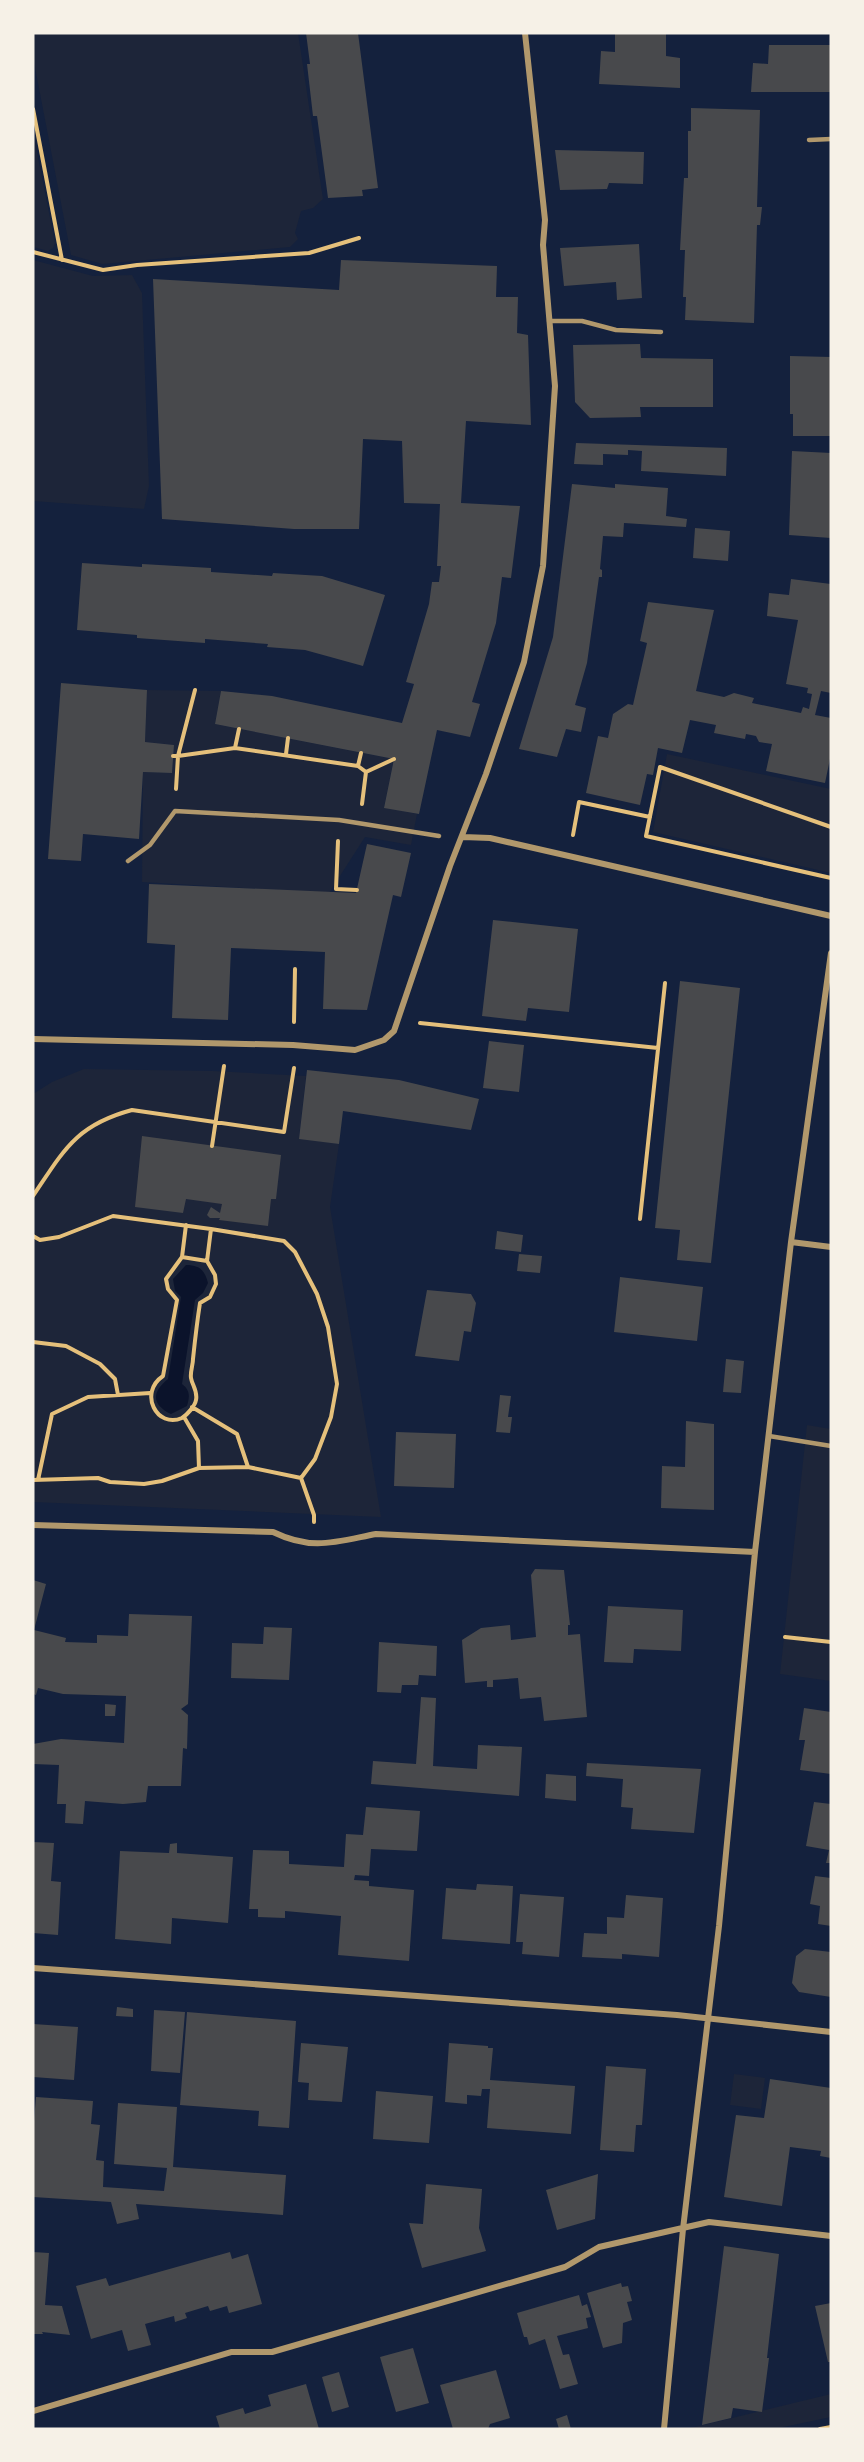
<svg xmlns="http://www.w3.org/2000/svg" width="864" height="2462" viewBox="0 0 864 2462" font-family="'Roboto Condensed',sans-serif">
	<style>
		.green { fill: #1d2539 }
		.water { fill: #0b132b }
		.building { fill: #48494c }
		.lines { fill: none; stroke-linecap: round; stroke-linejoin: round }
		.path { stroke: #e5c07b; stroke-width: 4 }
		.service { stroke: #b1986c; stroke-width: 4.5 }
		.minor { stroke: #b1986c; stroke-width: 6 }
	</style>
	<rect width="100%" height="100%" fill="#14213d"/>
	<!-- green -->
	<path class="green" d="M33 33H298L323 199 313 208 301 211 295 233 298 239 290 247 102 264 71 255 33 57Z
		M33 133 55 243 53 248 48 251 33 247Z
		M33 260 93 276 132 275 142 293 149 486 144 509 33 501Z
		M147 690 221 691 215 724 394 759 384 807 417 814 411 845 365 837 329 893 142 882 143 772 172 773 174 745 145 742Z
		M667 754 831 789V873L653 832Z
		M84 1069 213 1071 306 1076 299 1138 339 1144 330 1207 381 1517 33 1502V1094L52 1082Z
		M807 1425 831 1429V1681L780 1674Z
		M734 2074 765 2078 761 2109 730 2105Z
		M831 2394V2417L774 2429H687Z"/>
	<!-- water -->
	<path class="water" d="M186 1265C199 1265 205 1270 208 1283L203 1293 195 1300 182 1384C190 1390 190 1396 187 1406L171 1414C151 1404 152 1392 168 1379L181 1297 175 1291 173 1279Z"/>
	<!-- building -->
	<path class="building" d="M306 33H358L378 188 362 190 363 196 328 198 317 116H313L307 64H310Z
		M615 33H666V56L680 58V88L599 84 601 51 615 52Z
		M769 45H831V92H751L753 63 768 64Z
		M691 108 760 110 757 207H762L760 225H757L754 323 685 320 686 297H683L685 250H680L684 178H688V131H691Z
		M555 150 644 152 643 184 609 183 607 189 560 190Z
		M639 244 642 298 617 300 616 282 564 286 560 248Z
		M341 260 497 266 496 297H518L517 333 528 335 531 425 466 421 461 503 520 506 511 578 502 577 496 623 472 702 480 704 470 737 437 730 419 814 384 808 394 759 215 724 221 691 272 696 402 723 414 684 406 682 429 604 432 582H439L441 566H437L440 504 404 503 402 441 363 439 359 529H294L162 519 153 279 339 290Z
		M640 344 641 358 713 359V407H640L641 417 590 418 575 402 573 345Z
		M790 356 831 357V436H793V414H790Z
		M576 443 727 448 726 476 641 471 642 451 628 450V455L603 454V465L574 464Z
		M792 451 831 453V538L789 535Z
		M572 484 615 488V484L668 488 666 516 687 519 686 527 624 523 623 537 603 536 600 569 602 570V577H599L587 663 575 705 586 708 581 732 566 729 557 757 519 749 553 637Z
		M695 528 730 531 728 561 693 558Z
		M82 563 142 567V564L211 568V572L272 576 273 573 322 576 385 595 363 666 305 650 267 647 268 644 205 639V643L137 638V635L77 630Z
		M791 579 831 584V693L821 691 815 715 831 718V754L825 783 766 771 772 744 759 742 756 736 746 734 745 739 714 733 716 725 690 720 682 753 658 748 653 775 647 774 640 805 586 793 598 736 608 738 613 714 628 704 633 705 647 643 640 641 648 602 714 610 696 691 724 697 734 693 754 698 752 703 801 713 803 707 809 709 812 694 807 693 808 688 786 684 798 620 767 616 769 593 789 595Z
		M61 683 147 690 145 742 174 745 172 773 143 772 139 839 83 834 81 861 48 859Z
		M367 844 411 853 401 897 393 895 367 1010 323 1009 325 952 231 948 228 1020 172 1018 175 945 147 943 149 884 356 893Z
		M493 920 578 929 569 1012 528 1008 526 1021 482 1016Z
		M680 981 740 988 711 1263 677 1260 680 1230 655 1228Z
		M489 1041 524 1045 519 1092 483 1088Z
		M307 1070 399 1080 479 1099 471 1130 343 1111 339 1144 299 1139Z
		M142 1136 281 1155 276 1199H271L268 1226 219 1220 220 1218H210L207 1215 211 1207 220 1213 222 1204 186 1199 183 1213 135 1207Z
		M497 1231 523 1235 521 1252 495 1249Z
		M519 1254 542 1256 540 1273 517 1271Z
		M620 1277 703 1287 697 1341 614 1332Z
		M427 1290 471 1294 476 1303 471 1332 464 1331 459 1361 415 1356Z
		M726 1359 744 1361 741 1393 723 1392Z
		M500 1395 511 1396 508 1417H512L510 1433 496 1432Z
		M686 1421 714 1424V1510L661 1508 662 1466 685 1467Z
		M396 1432 456 1434 454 1488 394 1486Z
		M535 1569 564 1570 570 1625H568V1635L580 1634 587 1717 544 1721 541 1697 520 1699 518 1678 493 1680V1687H487V1681L465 1683 462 1640 481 1628 510 1625 511 1640 536 1637 531 1575Z
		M33 1580 46 1584 34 1630 66 1638 65 1642 97 1643V1635L128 1636 129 1614 192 1616 188 1704 181 1709 188 1715 187 1749 183 1748 181 1786H148L146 1802 123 1804 85 1801 83 1824 65 1823 66 1804H57L59 1765 33 1764V1744L61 1739 124 1743 126 1696 63 1694 38 1688 36 1695 33 1694Z
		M608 1606 683 1610 681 1651 634 1649 633 1663 604 1662Z
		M264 1627 292 1628 289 1680 231 1678 232 1643 263 1644Z
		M379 1642 437 1646 436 1676 419 1675 418 1685H402L401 1693 377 1692Z
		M421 1697 436 1698 433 1766 477 1769 478 1745 522 1747 519 1796 371 1784 373 1761 416 1764Z
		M105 1704 116 1705 115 1716H105Z
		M804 1708 831 1712V1774L800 1770 805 1740H799Z
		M587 1763 701 1769 694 1833 631 1829 633 1808 621 1807 623 1779 586 1776Z
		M546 1774 576 1776V1801L545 1798Z
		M814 1802 831 1804V1863H826L829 1850 806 1846Z
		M366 1807 420 1811 417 1851 371 1849 369 1876 355 1875 354 1880 369 1881V1886L414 1890 409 1961 338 1955 341 1916 285 1911V1918L258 1917V1909H249L253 1850 289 1851V1864L344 1867 346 1834 363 1835Z
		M33 1842 54 1843 51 1881 61 1882 58 1935 33 1933Z
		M177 1843V1853L233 1857 228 1923 172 1918 171 1944 115 1939 120 1851 169 1853 170 1844Z
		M815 1876 831 1878V1926L818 1924 820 1906 810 1904Z
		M477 1884 513 1886 510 1944 442 1939 446 1888 476 1890Z
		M520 1894 564 1897 559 1957 522 1954 523 1942H516Z
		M626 1895 663 1898 659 1957 622 1954V1959L582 1957 584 1933 607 1934V1917L624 1918Z
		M805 1949 831 1952V1997L799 1992 792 1983 796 1956Z
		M117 2007 133 2009V2017L116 2016Z
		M154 2010 185 2012 180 2073 151 2071Z
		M187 2012 296 2021 289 2128 258 2126 259 2111 180 2105Z
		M33 2024 78 2027 74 2080 33 2077Z
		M301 2043 348 2047 342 2102 308 2100 309 2083 298 2082Z
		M449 2043 488 2046V2048H493L490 2080 575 2086 571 2134 487 2128 490 2089H482L481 2096 467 2095V2104L445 2102Z
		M606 2066 646 2069 642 2125H636L634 2152 600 2150Z
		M770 2079 831 2088V2158L820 2156 821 2151 790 2147 782 2206 724 2197 736 2115 764 2118Z
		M376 2091 433 2096 429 2143 373 2139Z
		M36 2097 93 2101 91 2124 100 2125 96 2160 104 2161 103 2187 164 2191 167 2168 114 2164 118 2103 177 2107 173 2167 286 2175 283 2215 136 2204 139 2219 117 2224 111 2202 33 2197V2133Z
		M598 2174 595 2219 557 2230 546 2190Z
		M426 2184 482 2189 479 2228 486 2251 422 2268 409 2223 423 2224Z
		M724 2246 779 2254 767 2358H769L762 2412 733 2408 731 2418 702 2425Z
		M33 2252 49 2253 45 2305 62 2306 70 2335 42 2332 43 2334H33Z
		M230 2252 232 2259 248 2254 262 2304 229 2313 227 2306 210 2311 208 2306 185 2313 187 2318 175 2322 174 2316 145 2324 151 2345 128 2351 122 2330 91 2339 76 2286 106 2278 109 2286Z
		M621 2283 622 2287 628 2286 632 2301 627 2302 632 2320 623 2323 622 2343 603 2348 587 2293Z
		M579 2295 582 2306 587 2304 591 2317 586 2318 588 2328 557 2336 563 2355 569 2354 578 2384 560 2389 545 2339 529 2345 527 2337H524L517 2313Z
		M831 2303V2362H828L815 2306Z
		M413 2348 429 2403 396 2412 380 2357Z
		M496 2370 510 2418 490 2424 488 2429H453L440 2385Z
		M339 2372 349 2407 332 2412 322 2377Z
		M306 2384 319 2429H220L216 2416 243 2408 245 2414 271 2406 268 2395Z
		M567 2415 571 2429H559L556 2419Z"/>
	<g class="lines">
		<!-- path -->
		<path class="path" d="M33 109 62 260
			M33 252 103 270 137 265 309 253 359 238
			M235 748 239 729
			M286 754 288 738
			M173 756H178L195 690
			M358 766 361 753
			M366 772 394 759
			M176 789 178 756 235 748 358 766 366 772 362 804
			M831 827 660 767 646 836 831 878
			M573 835 579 802 650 817
			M338 841 336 889 357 890
			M294 1022 295 969
			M420 1023 658 1048
			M212 1146 224 1066
			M33 1196C64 1150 76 1125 132 1110L284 1132 294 1068
			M640 1219 665 983
			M211 1229 284 1241 295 1252 317 1294 328 1327 337 1384 331 1417 315 1459 301 1478 314 1515V1522
			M33 1236 40 1240 59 1237 113 1216 211 1229 207 1261 215 1275 216 1284 210 1297 200 1303C197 1322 195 1340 193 1359 193 1365 190 1372 191 1378 192 1385 198 1391 196 1400 195 1406 187 1415 182 1418 157 1429 138 1393 163 1376L177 1300 168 1289 166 1279 182 1257 186 1225
			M182 1257 207 1261
			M33 1342 66 1346 100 1364 115 1379 118 1395
			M192 1407 237 1434 248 1467
			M184 1417 198 1441 199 1468
			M33 1480 98 1478 110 1482 144 1484 162 1481 199 1468 248 1467 301 1478
			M38 1480 52 1414 88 1397 150 1393
			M785 1637 831 1642
			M820 2429 831 2427"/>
		<!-- service -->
		<path class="service" d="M809 140 831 139
			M549 321H582L616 330 661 332
			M128 861 150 845 175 811 339 820 439 836
			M769 1436 831 1446"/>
		<!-- minor -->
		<path class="minor" d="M463 837 490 838 831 916
			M33 1039 293 1045 355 1050 384 1040 394 1031 450 866 486 774 524 662 543 566 555 386 543 245 545 220 525 33
			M791 1242 831 1247
			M33 1525 273 1532C312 1551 335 1542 376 1534L755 1552
			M33 1968 677 2015 831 2032
			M33 2411 231 2352H272L565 2267 599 2247 709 2222 831 2236
			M664 2429 683 2229 719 1926 755 1552 791 1242 831 953"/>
	</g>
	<!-- border -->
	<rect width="864" height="2462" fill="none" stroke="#f6f1e7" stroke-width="69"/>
</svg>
